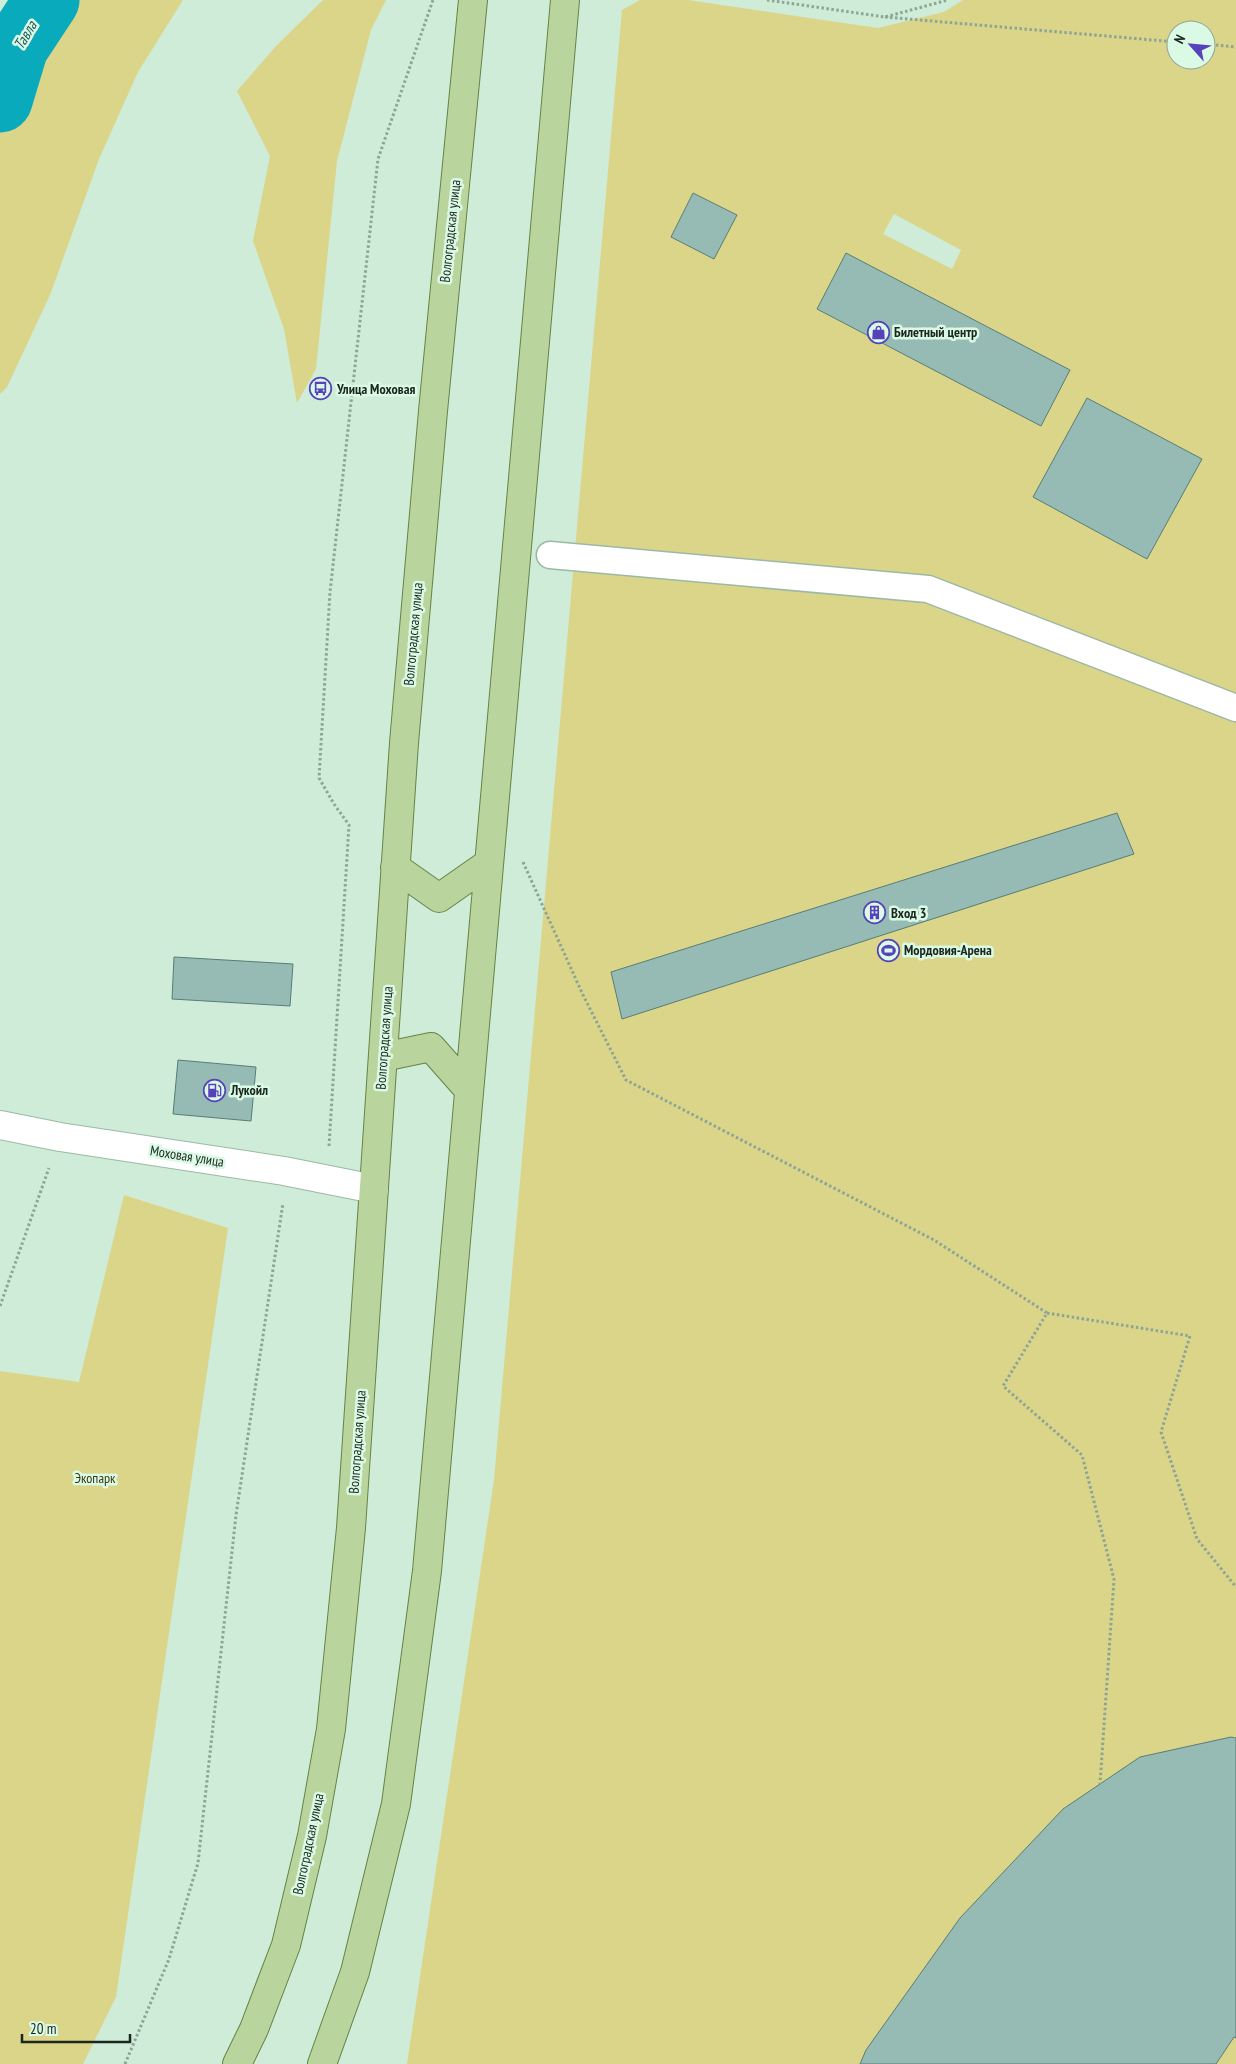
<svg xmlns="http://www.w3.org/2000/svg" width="1236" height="2064" viewBox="0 0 1236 2064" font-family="'PT Sans Narrow',sans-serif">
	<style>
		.green { fill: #dbd58a; fill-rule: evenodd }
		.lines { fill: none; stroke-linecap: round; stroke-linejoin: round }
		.river { stroke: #09aabb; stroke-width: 65 }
		.building { fill: #95bbb4; stroke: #587d76 }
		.pedestrian-casing { stroke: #9bb9a5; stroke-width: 29 }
		.minor-casing { stroke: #9bb9a5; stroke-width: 30 }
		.primary-casing { stroke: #648446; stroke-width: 30 }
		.path { stroke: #8da594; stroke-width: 3; stroke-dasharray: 2.5 2.5; stroke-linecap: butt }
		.pedestrian { stroke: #fff; stroke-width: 26 }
		.minor { stroke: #fff; stroke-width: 28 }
		.primary { stroke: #bad49d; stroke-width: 28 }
		.labels { text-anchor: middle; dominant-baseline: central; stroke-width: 5; stroke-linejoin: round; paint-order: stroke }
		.street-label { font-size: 14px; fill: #1a261e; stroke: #dbfae5 }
		.poi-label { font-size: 14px; font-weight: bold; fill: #1a261e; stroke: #dbfae5; text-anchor: start }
		.park-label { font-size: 14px; fill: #3a360e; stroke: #dbfae5 }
		.water-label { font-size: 15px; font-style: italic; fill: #235961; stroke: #dbfae5 }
	</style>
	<rect width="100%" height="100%" fill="#ceecd7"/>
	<!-- green -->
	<path class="green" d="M26 0H183L138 72 99 159 50 295 7 387 0 394V55Z
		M323 0H386L371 30 337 161 316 369 297 403 284 329 253 241 270 156 237 91 276 46Z
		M640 0H688L878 28 944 12 963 0H1236V2064H407L494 1480 622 10ZM1176 30H1206V60H1176ZM894 214 961 250 952 269 883 234Z
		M124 1195 228 1228 116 1997 83 2064H0V1371L79 1382Z"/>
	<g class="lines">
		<!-- river -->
		<path class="river" d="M0 100 16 47 47 0"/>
	</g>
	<!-- building -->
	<path class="building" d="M693 193 737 215 714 259 671 237Z
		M846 253 1070 370 1041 426 817 309Z
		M1087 398 1202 459 1147 559 1033 497Z
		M1117 813 1134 854 622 1019 611 972Z
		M174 957 293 964 290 1006 172 999Z
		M178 1060 256 1067 251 1121 173 1114Z
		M1231 1737 1236 1738V2038L1234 2037 1216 2064H860L866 2050 960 1918 1063 1809 1140 1757Z"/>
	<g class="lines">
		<defs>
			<path id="pedestrian" d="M550 555 928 589 1236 708"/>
			<path id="minor" d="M0 1125 60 1137 284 1171 374 1189"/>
			<path id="primary" d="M395 867 439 898 489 863
				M383 1057 431 1047 469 1090
				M237 2064 254 2029 286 1945 312 1836 331 1729 351 1528 404 743 433 411 473 0
				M322 2064 355 1972 396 1804 427 1571 565 0"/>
		</defs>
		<!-- pedestrian casing -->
		<use href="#pedestrian" class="pedestrian-casing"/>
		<!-- minor casing -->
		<use href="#minor" class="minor-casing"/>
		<!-- primary casing -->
		<use href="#primary" class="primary-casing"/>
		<!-- path -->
		<path class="path" d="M767 0 885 17 948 0
			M885 17 1176 42
			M1206 44 1236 47
			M523 862 583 995 626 1080 934 1240 1047 1313 1003 1386 1082 1455 1114 1579 1100 1784
			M329 1146 349 825 334 804 319 778 330 592 378 159 433 0
			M0 1306 49 1168
			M1047 1313 1190 1336 1161 1432 1197 1539 1236 1587
			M125 2064 169 1959 198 1863 236 1515 283 1203"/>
		<!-- pedestrian -->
		<use href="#pedestrian" class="pedestrian"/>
		<!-- minor -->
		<use href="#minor" class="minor"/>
		<!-- primary -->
		<use href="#primary" class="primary"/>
	</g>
	<!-- icons -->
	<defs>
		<symbol id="shop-ring" viewBox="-11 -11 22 22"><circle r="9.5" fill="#dbfae5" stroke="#5642ba" stroke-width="1.5"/><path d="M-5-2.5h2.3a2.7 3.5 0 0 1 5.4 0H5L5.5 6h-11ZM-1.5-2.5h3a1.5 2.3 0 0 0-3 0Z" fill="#5642ba"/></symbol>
		<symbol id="bus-ring" viewBox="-11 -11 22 22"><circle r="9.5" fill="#dbfae5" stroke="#5642ba" stroke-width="1.5"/><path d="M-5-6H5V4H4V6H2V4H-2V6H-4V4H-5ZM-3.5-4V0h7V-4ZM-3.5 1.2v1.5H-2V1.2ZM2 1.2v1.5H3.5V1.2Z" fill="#5642ba"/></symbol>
		<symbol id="building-ring" viewBox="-11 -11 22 22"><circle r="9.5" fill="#dbfae5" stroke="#5642ba" stroke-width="1.5"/><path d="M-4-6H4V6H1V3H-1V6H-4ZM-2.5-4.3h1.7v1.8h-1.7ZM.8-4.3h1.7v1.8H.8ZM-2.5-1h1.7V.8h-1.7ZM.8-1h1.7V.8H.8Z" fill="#5642ba"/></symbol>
		<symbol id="stadium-ring" viewBox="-11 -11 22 22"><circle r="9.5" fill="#dbfae5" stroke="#5642ba" stroke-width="1.5"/><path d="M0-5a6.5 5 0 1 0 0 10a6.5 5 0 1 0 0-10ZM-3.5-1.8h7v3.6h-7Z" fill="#5642ba"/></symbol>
		<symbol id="fuel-ring" viewBox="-11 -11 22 22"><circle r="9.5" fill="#dbfae5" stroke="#5642ba" stroke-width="1.5"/><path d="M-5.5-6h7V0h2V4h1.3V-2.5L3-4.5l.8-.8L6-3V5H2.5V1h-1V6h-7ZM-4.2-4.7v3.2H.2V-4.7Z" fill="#5642ba"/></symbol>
	</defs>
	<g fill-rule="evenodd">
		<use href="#shop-ring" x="866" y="320" width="25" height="25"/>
		<use href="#bus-ring" x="308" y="376" width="25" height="25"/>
		<use href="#building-ring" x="862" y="900" width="25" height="25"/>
		<use href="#stadium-ring" x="876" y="938" width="25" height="25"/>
		<use href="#fuel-ring" x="202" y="1078" width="25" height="25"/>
	</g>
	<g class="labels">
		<!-- street labels -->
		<g class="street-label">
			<text transform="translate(450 231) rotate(-84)">Волгоградская улица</text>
			<text transform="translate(413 634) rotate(-85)">Волгоградская улица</text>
			<text transform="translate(384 1038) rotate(-86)">Волгоградская улица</text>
			<text transform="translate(187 1156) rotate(9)">Моховая улица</text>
			<text transform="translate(357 1442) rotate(-86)">Волгоградская улица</text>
			<text transform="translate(308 1844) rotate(-78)">Волгоградская улица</text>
		</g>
		<!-- poi labels -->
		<g class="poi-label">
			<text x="894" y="332">Билетный центр</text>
			<text x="337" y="389">Улица Моховая</text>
			<text x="891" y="913">Вход 3</text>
			<text x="904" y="950">Мордовия-Арена</text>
			<text x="231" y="1090">Лукойл</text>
		</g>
		<!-- park labels -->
		<g class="park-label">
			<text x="95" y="1478">Экопарк</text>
		</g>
		<!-- water labels -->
		<g class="water-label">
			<text transform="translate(25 35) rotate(-59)">Тавла</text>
		</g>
	</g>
	<!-- north arrow -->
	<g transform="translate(1191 45) rotate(297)"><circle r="24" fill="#dbfae5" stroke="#8ea595"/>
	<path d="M0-4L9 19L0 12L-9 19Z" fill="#5642ba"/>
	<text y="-8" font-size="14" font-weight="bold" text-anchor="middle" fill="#1a261e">N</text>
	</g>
	<!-- scale -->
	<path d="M22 2034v8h108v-8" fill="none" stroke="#1a261e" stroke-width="2.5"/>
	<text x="30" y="2034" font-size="15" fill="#1a261e" stroke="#dbfae5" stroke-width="4" paint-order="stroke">20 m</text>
</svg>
